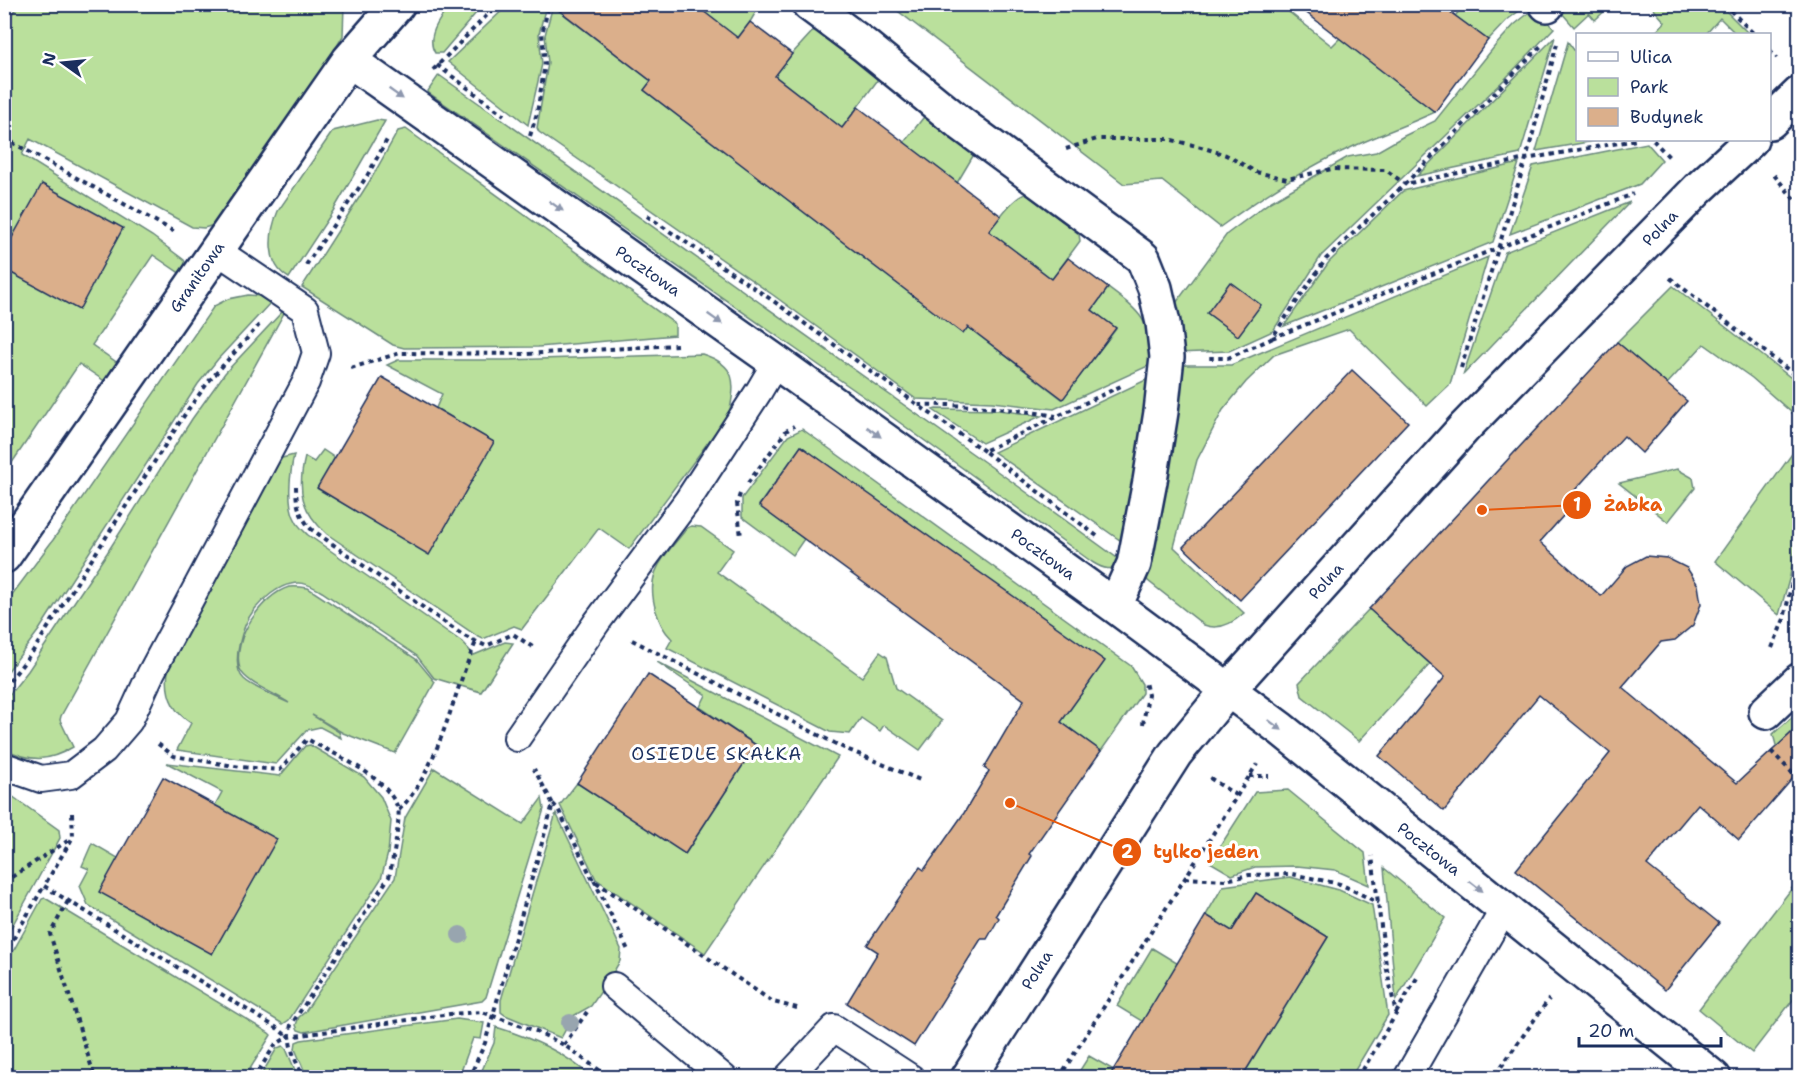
<svg xmlns="http://www.w3.org/2000/svg" width="1804" height="1082" viewBox="0 0 1804 1082" font-family="'Shantell Sans',sans-serif">
	<style>
		.green { fill: #bae09c; stroke: #6a887d; stroke-width: 1.5 }
		.building { fill: #dbaf8b; stroke: #1b2f5e; stroke-width: 1.5 }
		.lines { fill: none; stroke-linecap: round; stroke-linejoin: round }
		.service-casing { stroke: #1b2f5e; stroke-width: 30 }
		.minor-casing { stroke: #1b2f5e; stroke-width: 38 }
		.path { stroke: #1b2f5e; stroke-width: 4; stroke-dasharray: 4.5 4.5; stroke-linecap: butt }
		.service { stroke: #fff; stroke-width: 26 }
		.minor { stroke: #fff; stroke-width: 33 }
		.tree { fill: #98a5af }
		.oneway { fill: #8d97ae }
		.labels { text-anchor: middle; dominant-baseline: central; stroke-width: 6; stroke-linejoin: round; paint-order: stroke }
		.street-label { font-size: 16px; fill: #1b2f5e; stroke: #fff }
		.neighbourhood-label { font-size: 18px; letter-spacing: 1.5px; fill: #1b2f5e; stroke: #fff }
		.leader { fill: none; stroke: #e8590c; stroke-width: 2 }
		.callout-dot { fill: #e8590c; stroke: #fff; stroke-width: 2 }
		.mark-label { font-size: 18px; text-anchor: middle; font-weight: bold; fill: #fff }
		.callout-label { font-size: 18px; text-anchor: middle; font-weight: bold; fill: #e8590c; stroke: #fff; stroke-width: 6; stroke-linejoin: round; paint-order: stroke }
	</style>
	<rect width="100%" height="100%" fill="#fff"/>
	<filter id="ink" filterUnits="userSpaceOnUse"><feTurbulence type="fractalNoise" baseFrequency=".0167" numOctaves="2"/><feDisplacementMap in="SourceGraphic" scale="12" xChannelSelector="R" yChannelSelector="G"/><feConvolveMatrix kernelMatrix="1 2 1 2 8 2 1 2 1" color-interpolation-filters="sRGB"/></filter>
	<g filter="url(#ink)">
		<!-- green -->
		<path class="green" d="M452 4 482 5V6L442 53H435C425 37 441 16 452 4Z
			M509 4 546 5 539 34 542 64 528 125 448 62Z
			M18 5H344L343 36 298 111 217 224 204 228 192 227 30 139 22 155 152 236 184 260 187 267 184 276 153 255 92 345 122 366 109 384 79 364 5 473V24Z
			M553 5H555L554 7 651 81 644 90 963 333 968 327 1062 399 1116 329 1092 310 1108 288C1139 311 1153 321 1150 363L1148 366 1054 409 992 402 916 399 773 295 539 132 537 128 548 63 545 35Z
			M694 5H760L750 22 733 44Z
			M890 5H1280L1332 46 1340 38 1435 112C1407 125 1378 135 1350 148 1304 168 1261 197 1220 227L1162 181 1124 184Z
			M1464 5H1527L1507 20 1488 40 1455 16Z
			M1555 5H1611L1595 20 1589 13 1574 27Z
			M1650 5H1720L1749 34H1736L1720 18 1706 34H1654L1665 22Z
			M1535 8 1554 28 1505 79 1321 256 1273 331 1229 351 1176 353 1173 307 1227 234 1270 202 1348 157 1376 152 1404 136 1435 121 1495 46 1514 25Z
			M814 30 826 36 876 73 877 81 842 128 775 76 792 54Z
			M1555 37 1520 154 1417 176Z
			M1568 42 1577 54 1578 140H1600L1536 151Z
			M439 75 1011 481 1124 563C1112 572 1103 569 1092 562L863 396 429 93 428 91Z
			M923 118H929L972 150 973 156 957 183 888 163Z
			M377 120 385 121 333 211 289 278C265 264 269 233 278 211L333 131Z
			M406 129 675 324V335L538 347 404 348 393 345 302 287 371 179 398 131Z
			M1647 143 1662 160 1640 184 1510 234 1533 166Z
			M1519 163 1493 242 1284 326 1329 262 1403 191Z
			M1026 194 1079 234 1080 241 1052 279 1022 256 985 237C994 225 1012 197 1026 194Z
			M1630 202 1463 375 1505 252Z
			M1488 257 1450 384 1427 406 1349 329 1274 355 1246 382 1223 410 1197 460 1174 547 1244 613C1233 623 1219 631 1204 625L1148 581 1145 574 1181 365H1231Z
			M1673 286 1799 384V419L1752 378 1704 344 1667 384 1617 342Z
			M248 295 261 296 271 302 218 359 198 384 39 630 5 675V604L53 540 214 306 228 299Z
			M282 312 284 313 61 716 60 720 73 747C48 762 31 762 5 749V700L28 671 107 553 192 419 225 373Z
			M702 354C737 365 736 382 729 414L629 549 599 528 522 629 514 626 483 639 477 636 327 534C301 511 297 490 305 457L314 462 323 450 335 458 318 489 429 554 493 442 436 408 442 394 387 365 398 360H507Z
			M1150 378 1124 543 994 452Z
			M936 409 999 410 1041 416 982 443 933 410Z
			M802 429 1131 666 1142 684V693L1101 751 1061 722 1104 662 801 446 759 505 804 539 793 555 742 517V498L788 436Z
			M1799 444V529L1790 576 1779 615 1715 561Z
			M294 455C290 473 286 505 296 521 298 526 304 531 308 535L462 642 474 655 505 642 513 643 481 692 434 678 417 656 322 592C312 586 303 581 291 584 278 586 262 600 254 610 243 624 229 665 244 679 251 686 280 699 289 703 277 694 245 683 240 669 231 640 262 595 289 587 295 586 302 587 308 588L416 659 435 682 395 753 343 733 312 715 339 732 341 738 320 727 307 730 276 764 177 750 191 723C170 710 164 689 169 665L276 461 282 458Z
			M1677 469 1693 478 1695 488 1668 522 1619 483Z
			M691 526 701 527 733 550 717 572 862 677 880 652 887 657 896 688 942 721 920 750 884 725 880 731 861 718 850 734 830 732 667 648 672 639C663 630 660 623 656 611 644 571 664 558 687 528Z
			M1369 609 1430 664 1359 741 1302 696 1299 683Z
			M657 662 838 757 705 953 596 879 560 805 577 783 686 853 756 745 700 707 706 695Z
			M1799 711V725L1785 739 1799 754V777L1778 753 1773 734Z
			M310 745 364 777 381 797 391 821 388 853 381 879 289 1020 283 1024 88 905 80 886 89 869 82 866 92 843 118 858 212 954 276 839 215 805 222 792 167 763 280 776 305 746Z
			M434 768 523 824 542 798 544 809 486 997 482 1001 304 1032 298 1030 296 1025 299 1017 305 1012 395 878 405 818Z
			M1288 790 1365 853 1369 885 1335 870 1297 866 1255 867 1232 875 1210 862 1255 792Z
			M5 791 59 830 60 838 5 939Z
			M556 813 621 949 620 961 610 978 591 1006 573 1016 561 1038 505 1015 501 1012V1000Z
			M1384 868 1445 918 1396 1000Z
			M1290 877 1339 890 1372 905 1388 1015 1351 1077H1242L1328 937 1256 893 1232 931 1206 915 1223 886Z
			M1799 879V940L1794 946 1799 950V992L1752 1053 1699 1009Z
			M45 898 269 1033 271 1035 245 1077H5V966L42 899Z
			M1152 948 1203 979 1168 1037 1117 1006Z
			M457 1019 484 1023 481 1039 473 1038 459 1077H307L295 1049 296 1042 301 1040Z
			M496 1027C531 1038 565 1052 591 1077H479L494 1043Z
			M283 1046 286 1049 298 1077H260L277 1048Z
			M1089 1056 1126 1077 1075 1078Z"/>
		<!-- building -->
		<path class="building" d="M551 4H694L738 38 750 22 792 54 775 76 842 128 858 107 1001 216 989 231 1052 279 1068 258 1108 288 1092 310 1116 328 1063 399 968 327 963 334 644 90 651 81Z
			M1295 4H1439L1488 40 1435 112Z
			M42 184 123 228 79 310 4 269V252Z
			M1230 282 1261 305 1238 336 1207 313Z
			M1617 342 1687 401 1642 453 1624 436 1574 491 1580 497 1540 542 1601 596 1627 566 1646 556 1667 558 1687 568 1698 585 1701 604 1693 625 1675 640 1661 642 1622 687 1737 783 1800 725V770L1739 840 1698 804 1647 865 1719 923 1665 990 1516 870 1610 753 1539 695 1444 811 1379 756 1445 677 1369 609Z
			M1352 370 1408 422 1240 600 1183 547Z
			M382 377 494 442 429 555 317 488Z
			M801 446 1105 661 1061 722 1101 751 1029 854 1032 856 996 915 999 918 987 939H981L914 1046 847 1003 878 952 867 945 920 867 924 870 964 813 989 771 984 768 1024 700 759 506Z
			M648 674 756 745 685 854 577 783Z
			M163 777 277 839 212 954 99 892Z
			M1256 893 1328 937 1242 1077H1109L1206 915 1232 931Z"/>
		<g class="lines">
			<defs>
				<path id="service" d="M517 738 597 622 688 500 759 391 776 362
					M4 766 41 779 71 775 104 750 129 721 151 673 306 382 316 353 305 310 216 250
					M614 986 724 1078
					M787 1078 834 1028 911 1078
					M1407 1078 1504 909"/>
				<path id="minor" d="M809 4 864 45 960 123 1143 258 1155 288 1163 323 1167 357 1161 412 1150 481 1134 564 1115 606
					M1546 4 1547 5
					M349 60 776 362 1115 606 1281 729 1714 1078
					M1770 122 1800 93
					M4 556 349 60 398 4
					M1766 712 1800 680
					M968 1078 1175 754 1228 690 1464 428 1698 189 1751 140"/>
			</defs>
			<!-- service casing -->
			<use href="#service" class="service-casing"/>
			<!-- minor casing -->
			<use href="#minor" class="minor-casing"/>
			<!-- path -->
			<path class="path" d="M1724 4 1754 34
				M1557 44 1526 159 1636 140
				M1770 50 1777 58
				M437 65 504 115
				M433 70 498 4
				M530 136 537 113 545 64 542 34 549 4
				M4 138 177 233
				M1653 140 1671 159
				M1066 149 1097 139H1168L1201 147 1226 155 1256 172 1287 179 1332 169 1386 170 1405 184 1326 259 1271 339 1228 358H1209
				M1774 175 1800 206
				M647 216 772 300 918 405
				M306 265 367 176 388 138
				M1670 278 1800 379
				M1272 338 1633 194
				M351 368 400 353 527 354 677 345
				M1461 368 1526 159 1405 184 1542 45
				M984 451 918 405C965 404 1009 408 1056 416
				M748 483 786 431 794 426
				M296 486C296 504 299 515 311 529L464 636 486 646 513 634 534 648
				M740 494 737 503 741 537
				M1097 536 984 451 1123 385
				M632 640 844 748 920 780
				M1772 648 1784 619 1800 545
				M4 688 33 651 187 411 209 381 259 325
				M1143 724 1148 695 1145 682
				M158 744 174 756 241 767 280 770 307 739C337 756 385 775 398 808 401 817 392 865 389 877L291 1025C286 1045 296 1059 303 1078
				M1771 751 1800 781
				M1249 776H1269
				M1210 778 1237 796
				M553 804 558 809 593 880 773 1002 801 1009
				M399 810C440 768 452 695 476 642
				M72 813 73 837 44 886 277 1028 288 1037
				M1185 878 1226 880 1249 875 1292 874 1340 884 1379 903
				M594 880 629 952
				M4 882 72 838
				M68 901 50 934 95 1078
				M4 955 44 886
				M1396 1013 1417 978
				M564 1045 587 1012
				M1756 1072 1763 1078
				M1496 1074 1549 999
				M236 1078 256 1076
				M254 1078 275 1045 288 1037 450 1014 482 1012 536 1031 564 1045 599 1070 605 1078
				M469 1078 485 1043 553 804 534 769
				M1059 1078 1257 764
				M1358 1078 1396 1014 1386 965 1372 856"/>
			<!-- service -->
			<use href="#service" class="service"/>
			<!-- minor -->
			<use href="#minor" class="minor"/>
		</g>
		<!-- trees -->
		<g class="tree">
			<circle cx="460" cy="935" r="9"/>
			<circle cx="570" cy="1023" r="9"/>
		</g>
		<!-- one-way arrows -->
		<defs><path id="oneway-solid" d="M-6-.8H1V-3.2L6.5 0L1 3.2V.8H-6Z" transform="scale(1.5)"/></defs>
		<g class="oneway">
			<use href="#oneway-solid" transform="translate(396 94) rotate(35)"/>
			<use href="#oneway-solid" transform="translate(556 206) rotate(35)"/>
			<use href="#oneway-solid" transform="translate(715 319) rotate(35)"/>
			<use href="#oneway-solid" transform="translate(874 432) rotate(36)"/>
			<use href="#oneway-solid" transform="translate(1275 725) rotate(37)"/>
			<use href="#oneway-solid" transform="translate(1476 886) rotate(38)"/>
		</g>
	</g>
	<g class="labels">
		<!-- street labels -->
		<g class="street-label">
			<text transform="translate(1660 228) rotate(-46)">Polna</text>
			<text transform="translate(648 271) rotate(35)">Pocztowa</text>
			<text transform="translate(197 277) rotate(-55)">Granitowa</text>
			<text transform="translate(1043 554) rotate(36)">Pocztowa</text>
			<text transform="translate(1326 581) rotate(-48)">Polna</text>
			<text transform="translate(1429 849) rotate(38)">Pocztowa</text>
			<text transform="translate(1037 970) rotate(-57)">Polna</text>
		</g>
		<!-- neighbourhood labels -->
		<g class="neighbourhood-label">
			<text x="717" y="754">OSIEDLE SKAŁKA</text>
		</g>
	</g>
	<!-- callouts -->
	<path class="leader" d="M1482 510L1577 505M1010 803L1127 852"/>
	<g class="callout-dot">
		<circle cx="1482" cy="510" r="6"/>
		<circle cx="1010" cy="803" r="6"/>
		<circle cx="1577" cy="505" r="15"/>
		<circle cx="1127" cy="852" r="15"/>
	</g>
	<g class="mark-label">
		<text x="1577" y="511">1</text>
		<text x="1127" y="858">2</text>
	</g>
	<g class="callout-label">
		<text x="1633" y="511">Żabka</text>
		<text x="1206" y="858">tylko jeden</text>
	</g>
	<!-- margin -->
	<rect width="1804" height="1082" fill="none" stroke="#fff" stroke-width="24"/>
	<rect x="12" y="12" width="1780" height="1058" fill="none" stroke="#1b2f5e" stroke-width="2" filter="url(#ink)"/>
	<!-- legend -->
	<rect x="1576" y="33" width="195" height="108" fill="#ffffff" stroke="#a4acbf" stroke-width="1.5"/>
	<rect x="1588" y="52" width="30" height="9" fill="#ffffff" stroke="#a4acbf" stroke-width="1.5"/>
	<text x="1630" y="63" font-size="18" fill="#1b2f5e">Ulica</text>
	<rect x="1588" y="78" width="30" height="18" fill="#bae09c" stroke="#a4acbf" stroke-width="1.5"/>
	<text x="1630" y="93" font-size="18" fill="#1b2f5e">Park</text>
	<rect x="1588" y="108" width="30" height="18" fill="#dbaf8b" stroke="#a4acbf" stroke-width="1.5"/>
	<text x="1630" y="123" font-size="18" fill="#1b2f5e">Budynek</text>
	<!-- north arrow -->
	<g transform="translate(63 63) rotate(285)" stroke="#ffffff" stroke-width="4.5" paint-order="stroke">
	<path d="M0-4.5L10 22L0 15L-10 22Z" fill="#1b2f5e"/>
	<text y="-9" font-size="16" font-weight="bold" text-anchor="middle" fill="#1b2f5e">N</text>
	</g>
	<!-- scale -->
	<path d="M1579 1037v9h142v-9" fill="none" stroke="#1b2f5e" stroke-width="3"/>
	<text x="1588" y="1037" font-size="18" fill="#1b2f5e" stroke="#ffffff" stroke-width="4.5" paint-order="stroke">20 m</text>
</svg>
